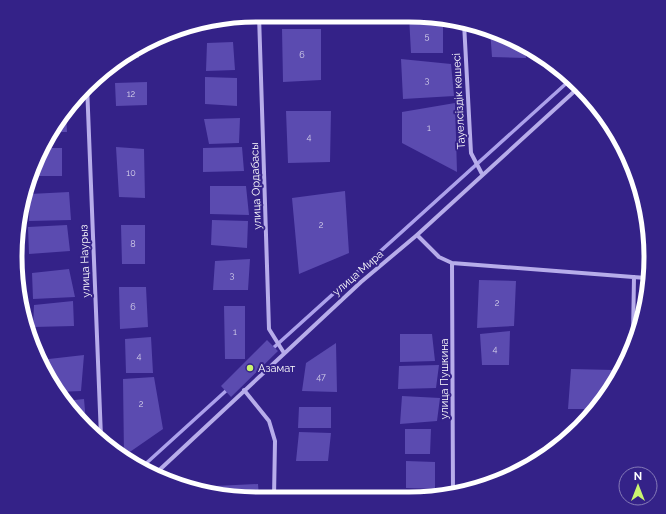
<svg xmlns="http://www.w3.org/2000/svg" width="666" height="514" viewBox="0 0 666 514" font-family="Raleway,sans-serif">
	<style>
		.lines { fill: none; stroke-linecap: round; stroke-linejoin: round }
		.stream { stroke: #aca1eb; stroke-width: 3.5 }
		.building { fill: #5b4bb0 }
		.street { stroke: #b7adea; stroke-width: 4 }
		.poi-dot { fill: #caf56f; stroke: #342288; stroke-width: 1.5 }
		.labels { text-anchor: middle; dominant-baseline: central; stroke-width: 4; stroke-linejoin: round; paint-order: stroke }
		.number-label { font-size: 9px; fill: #d6d2eb }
		.street-label { font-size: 11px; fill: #fff; stroke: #342288 }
		.poi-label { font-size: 11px; fill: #fff; stroke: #342288; text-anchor: start }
		.rim { fill: none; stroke: #fff; stroke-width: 5 }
	</style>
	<rect width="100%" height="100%" fill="#342288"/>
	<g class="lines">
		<!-- stream -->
		<path class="stream" d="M271 350 570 80
			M141 468 228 389"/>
	</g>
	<!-- building -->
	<path class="building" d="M284 15H313V17H284Z
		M409 16H427L443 19V53H411Z
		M238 18V25L205 23V22Z
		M282 29H321V80L283 82Z
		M490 29 525 49 526 58 492 57Z
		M233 42 235 70 206 71 207 43Z
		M139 46V58H122L136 48Z
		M401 59 451 64 454 96 403 99Z
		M205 77 237 78V106L205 104Z
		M147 82V105L116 106 115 83Z
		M455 103 457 172 402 143V112Z
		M286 111H331L330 162 288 163Z
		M66 112 67 132H50L65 114Z
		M240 118 239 143 209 144 204 119Z
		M116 147 144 149 145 198 119 197Z
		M242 147 244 171 203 172V148Z
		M42 148H62V176H39V156Z
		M210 186H246L249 215 210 214Z
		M345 191 349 253 299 274 292 198Z
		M69 192 71 220 29 221 30 194Z
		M212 220 248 221 247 248 211 245Z
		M67 225 70 251 29 254 28 227Z
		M121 225H145V264H122Z
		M250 259 248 290H213L215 261Z
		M69 269 75 297 33 299 32 273Z
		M479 280 516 281 514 326 477 328Z
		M119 287H146L148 327 120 329Z
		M73 301 74 326 33 327 34 305Z
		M224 306H245V359H225Z
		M510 331 509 365H482L480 334Z
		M400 334H432L435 361 400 362Z
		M151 337 153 373H126L125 339Z
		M267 340 278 351 231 397 221 386Z
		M336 343 337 392 302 391 306 363Z
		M84 355 81 391 57 392 40 360Z
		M439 365 436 388 398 389 399 366Z
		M571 369 614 370V382L610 392 593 409H568Z
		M154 377 163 429 124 456 123 379Z
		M402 396 440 398 437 421 400 424Z
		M84 399 86 422 65 401Z
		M299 407H331V428H298Z
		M405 429H431L430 454H405Z
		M299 432 331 433 328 461H296Z
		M406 461 435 462V489L406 488Z
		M258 484 259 497H225L215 494V486Z
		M406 494H434L433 497H406Z"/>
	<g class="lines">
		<!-- street -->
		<path class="street" d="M259 15 269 329 284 353
			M464 23 471 153 482 174
			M87 85 101 437
			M417 235 439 257 452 263 646 278
			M452 263 453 494
			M633 337 634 277
			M244 390 269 421 275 441 274 497
			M154 475 361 282 417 235 578 88"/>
	</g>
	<!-- markers -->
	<circle class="poi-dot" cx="250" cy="368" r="4"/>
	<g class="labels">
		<!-- number labels -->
		<g class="number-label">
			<text x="427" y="36">5</text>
			<text x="302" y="55">6</text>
			<text x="427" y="80">3</text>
			<text x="131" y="94">12</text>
			<text x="429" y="128">1</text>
			<text x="309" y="137">4</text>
			<text x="131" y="173">10</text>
			<text x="321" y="225">2</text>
			<text x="133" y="244">8</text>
			<text x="232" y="275">3</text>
			<text x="497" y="303">2</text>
			<text x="133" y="307">6</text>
			<text x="235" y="332">1</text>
			<text x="495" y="349">4</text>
			<text x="139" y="356">4</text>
			<text x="321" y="377">47</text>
			<text x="141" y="404">2</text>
		</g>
		<!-- street labels -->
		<g class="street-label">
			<text transform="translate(459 101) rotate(-93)">Тауелсіздік көшесі</text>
			<text transform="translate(256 186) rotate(-92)">улица Ордабасы</text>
			<text transform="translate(85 261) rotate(-92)">улица Наурыз</text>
			<text transform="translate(358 273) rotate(-41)">улица Мира</text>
			<text transform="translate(444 379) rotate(-90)">улица Пушкина</text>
		</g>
		<!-- poi labels -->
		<g class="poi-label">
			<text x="258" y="368">Азамат</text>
		</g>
	</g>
	<!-- crop -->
	<path d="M0 0H666V514H0ZM257 22H409A235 235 0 0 1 644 257V257A235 235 0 0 1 409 492H257A235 235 0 0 1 22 257V257A235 235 0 0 1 257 22Z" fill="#342288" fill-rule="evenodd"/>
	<path class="rim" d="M257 22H409A235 235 0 0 1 644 257V257A235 235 0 0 1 409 492H257A235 235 0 0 1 22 257V257A235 235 0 0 1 257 22Z"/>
	<!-- north arrow -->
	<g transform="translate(638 486)"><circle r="19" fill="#342288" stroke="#857ab8"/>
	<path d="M0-3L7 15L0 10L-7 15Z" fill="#caf56f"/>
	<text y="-6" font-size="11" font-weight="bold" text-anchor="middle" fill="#ffffff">N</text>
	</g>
</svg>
